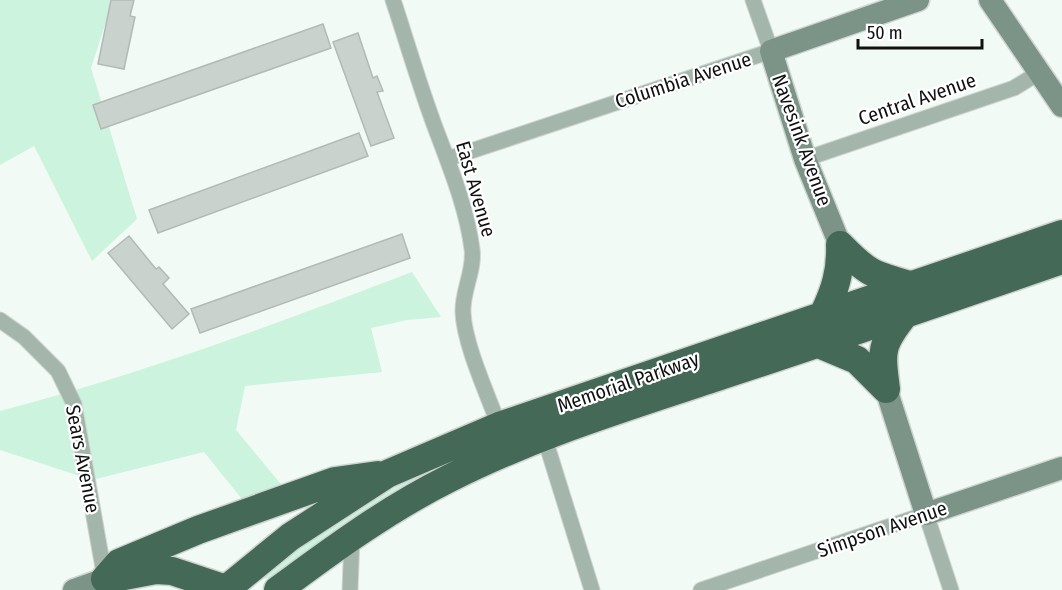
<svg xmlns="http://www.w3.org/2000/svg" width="1062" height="590" viewBox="0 0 1062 590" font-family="'Fira Sans Condensed',sans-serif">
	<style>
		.green { fill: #cbf3de }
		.building { fill: #cad2cd; stroke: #b3bab6; stroke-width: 1.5 }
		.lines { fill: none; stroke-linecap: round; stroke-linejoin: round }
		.street-casing { stroke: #ced5d0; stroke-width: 17 }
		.secondary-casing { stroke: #ced5d0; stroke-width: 25 }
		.highway-casing { stroke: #ced5d0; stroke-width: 31 }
		.street { stroke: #a4b5ac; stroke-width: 15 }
		.secondary { stroke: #7c9487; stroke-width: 22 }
		.highway { stroke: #456957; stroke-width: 28 }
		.labels { text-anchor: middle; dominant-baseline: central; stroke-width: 4.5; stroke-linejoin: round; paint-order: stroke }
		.street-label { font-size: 20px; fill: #0f1110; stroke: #fff }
	</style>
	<rect width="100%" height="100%" fill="#f2faf5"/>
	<!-- green -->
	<path class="green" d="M0 0H113L91 68 137 219 92 261 34 146 0 165Z
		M412 272 441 317 407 320 371 328 382 372 245 386 236 430 285 489 246 504 204 452 92 480 0 450V411C141 374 276 324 412 272Z
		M541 428 273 577 259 580C315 536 376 494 442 464 474 450 508 440 541 428Z"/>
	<!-- building -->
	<path class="building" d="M111 0H134L130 16 135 17 124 69 98 64Z
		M323 24 331 48 101 129 93 105Z
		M358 33 373 78 377 76 383 91 377 92 394 138 371 146 333 42Z
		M359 133 368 156 158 233 149 210Z
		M402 234 410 258 200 333 191 309Z
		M129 236 156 269 159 267 169 278 163 284 189 314 172 329 108 253Z"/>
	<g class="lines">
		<defs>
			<path id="street" d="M393 0C408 45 421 91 438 135 452 172 467 210 472 249 475 270 462 291 463 312 464 344 488 395 499 426
				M447 159 771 51 753 0
				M805 159 1014 88 1040 72
				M0 320 24 337 58 371 74 404 105 579
				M544 436 592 590
				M350 590 352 537
				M701 590 926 514 951 590"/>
			<path id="secondary" d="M990 0 1062 106
				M840 245 805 159 771 51 918 0
				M886 389 926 514 1062 468
				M74 590 105 579 109 590"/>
			<path id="highway" d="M840 245C867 273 873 275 910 285
				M823 315C835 291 841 271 840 245
				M819 344 857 360 886 389
				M886 389C881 351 880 345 905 314
				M119 577 156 570 172 571 229 590
				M105 579 119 563 198 530 335 481 378 475
				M225 590 290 537 387 474 499 426 1062 234
				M278 590C332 550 388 509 448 479 536 434 631 406 723 375 837 338 949 299 1062 260"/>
		</defs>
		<!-- street casing -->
		<use href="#street" class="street-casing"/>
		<!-- secondary casing -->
		<use href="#secondary" class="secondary-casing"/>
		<!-- highway casing -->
		<use href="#highway" class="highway-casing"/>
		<!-- street -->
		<use href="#street" class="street"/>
		<!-- secondary -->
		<use href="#secondary" class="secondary"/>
		<!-- highway -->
		<use href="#highway" class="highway"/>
	</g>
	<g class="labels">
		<!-- street labels -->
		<g class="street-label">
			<text transform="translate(683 80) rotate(-18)">Columbia Avenue</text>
			<text transform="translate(917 99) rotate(-19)">Central Avenue</text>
			<text transform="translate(802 140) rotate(70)">Navesink Avenue</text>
			<text transform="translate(476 189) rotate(74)">East Avenue</text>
			<text transform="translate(628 382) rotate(-19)">Memorial Parkway</text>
			<text transform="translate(83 459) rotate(79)">Sears Avenue</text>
			<text transform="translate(882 529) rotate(-19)">Simpson Avenue</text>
		</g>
	</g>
	<!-- scale -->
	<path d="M858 39v9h124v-9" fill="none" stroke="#0f1110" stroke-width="3"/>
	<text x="867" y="39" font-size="18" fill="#0f1110" stroke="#ffffff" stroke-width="4.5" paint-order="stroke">50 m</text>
</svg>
